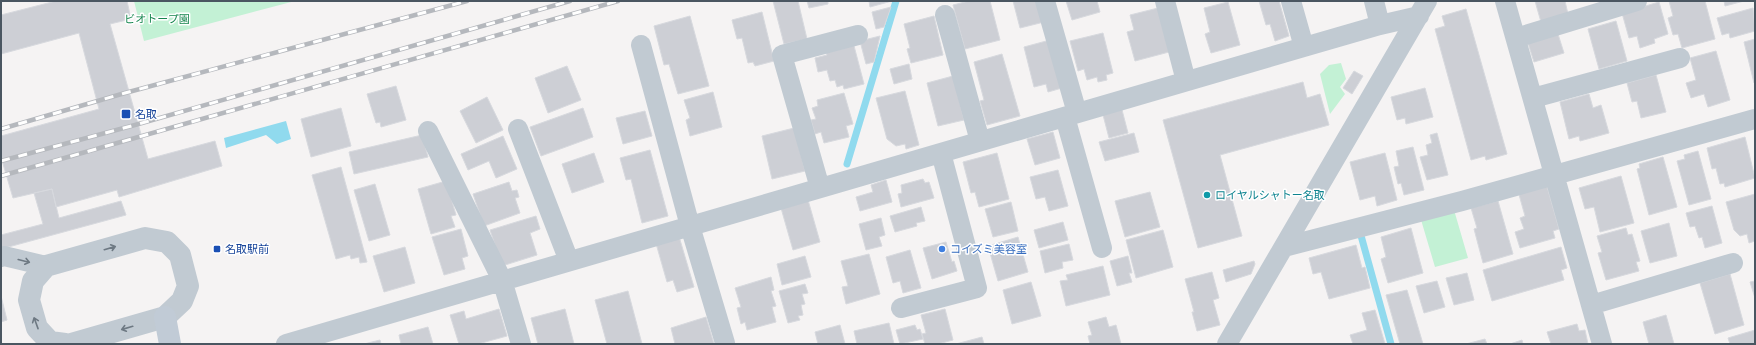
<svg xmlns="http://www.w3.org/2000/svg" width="1756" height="345" viewBox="0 0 1756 345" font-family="Helvetica,'Noto Sans JP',sans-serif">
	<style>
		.green { fill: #c3f1d5 }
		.water { fill: #90daee }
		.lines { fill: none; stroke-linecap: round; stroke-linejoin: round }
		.stream { stroke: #90daee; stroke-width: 7 }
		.building { fill: #cdcfd5; stroke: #d7d9de }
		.minor { stroke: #c1cad2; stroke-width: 20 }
		.tertiary { stroke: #c1cad2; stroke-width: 22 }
		.secondary { stroke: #c1cbd6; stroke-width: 22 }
		.rail-casing { stroke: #b5b8bd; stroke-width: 4.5 }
		.rail { stroke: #fff; stroke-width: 3; stroke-dasharray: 9; stroke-linecap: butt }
		.oneway { stroke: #6e7983 }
		.transit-dot { fill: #1a4fb4; stroke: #fff; stroke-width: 1.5 }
		.culture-dot { fill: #0f9aa8; stroke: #fff; stroke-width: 1.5 }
		.shop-dot { fill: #3f7fe0; stroke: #fff; stroke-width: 1.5 }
		.labels { text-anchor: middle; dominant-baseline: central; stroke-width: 3; stroke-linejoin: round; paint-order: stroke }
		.park-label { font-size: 11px; fill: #17864f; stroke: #fff }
		.transit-label { font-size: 11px; fill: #164399; stroke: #fff; text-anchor: start }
		.culture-label { font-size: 11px; fill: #0d838f; stroke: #fff; text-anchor: start }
		.shop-label { font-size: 11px; fill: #366cbe; stroke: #fff; text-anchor: start }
	</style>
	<rect width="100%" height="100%" fill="#f5f3f3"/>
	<!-- green -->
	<path class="green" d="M134 1H295L144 41Z
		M1341 63 1346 79 1340 87 1345 94 1330 114 1320 74 1329 65Z
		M1452 203 1468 258 1435 267 1419 213Z"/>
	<!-- water -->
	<path class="water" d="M286 121 291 139 277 144 266 135 226 148 224 138Z"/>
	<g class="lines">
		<!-- stream -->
		<path class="stream" d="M847 164 896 1
			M1360 232 1391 344"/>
	</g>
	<!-- building -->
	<path class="building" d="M56 1H127L131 19 110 24 148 159 215 141 222 166 119 197 117 190 56 207 52 189 13 198 1 157V136L99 109 79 33 1 54V15Z
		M773 1H798L807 39 784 44Z
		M807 1H828V4L809 8Z
		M869 1H892L870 7Z
		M969 1H990L1000 40 965 49 953 5Z
		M1013 1H1038L1044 22 1020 28Z
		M1066 1H1097L1100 12 1072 20Z
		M1259 1H1279L1289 36 1275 41 1270 24 1266 25Z
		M1535 1H1565L1568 14 1541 22Z
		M1669 1H1705L1715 39 1682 48 1678 34 1673 35 1668 18 1673 16Z
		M1724 1H1744L1725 6Z
		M1228 2 1240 45 1211 53 1205 34 1210 32 1204 8Z
		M1659 2 1668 34 1654 39 1655 43 1640 48 1637 36 1629 38 1622 13Z
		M891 7 884 27 876 29 872 12Z
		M1158 8 1169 52 1135 61 1127 32 1134 30 1130 15Z
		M1753 8 1755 31 1730 38 1729 33 1722 35 1717 18Z
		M1466 9 1507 154 1486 160 1485 156 1471 160 1435 29 1445 26 1442 16Z
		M762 12 774 61 755 66 753 62 748 63 742 38 737 39 732 20Z
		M690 16 709 86 678 94 669 64 664 65 654 26Z
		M934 16 943 55 911 63 907 49 910 48 904 24Z
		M1616 21 1627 61 1599 69 1588 29Z
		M1557 31 1564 53 1534 62 1527 40Z
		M1103 33 1113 73 1106 75 1107 80 1098 82 1097 77 1087 80 1084 69 1078 71 1070 41Z
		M880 36 874 62 866 64 860 41Z
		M1755 39V83H1754L1744 42Z
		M1050 40 1062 88 1048 92 1046 84 1034 87 1024 47Z
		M853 42 864 84 844 89 843 85 837 87 835 80 830 81 827 70 818 72 815 58 827 55 825 49Z
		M1716 51 1730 100 1708 107 1704 94 1691 98 1686 83 1696 80 1690 58Z
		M1002 54 1020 116 987 125 980 101 984 100 974 62Z
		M909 64 912 79 894 84 890 69Z
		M567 66 581 100 548 113 535 78Z
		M1354 71 1363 76 1352 94 1343 88Z
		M1656 75 1666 112 1641 118 1637 101 1632 102 1627 83Z
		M953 76 964 120 938 126 927 83Z
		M1303 82 1307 98 1320 94 1329 125 1220 155 1242 236 1198 248 1163 120Z
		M396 86 406 120 381 127 380 122 376 123 367 94Z
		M1425 88 1433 117 1406 124 1405 118 1397 120 1391 97Z
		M905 91 919 145 906 149 905 144 896 146 887 139 876 98Z
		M713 92 722 127 690 136 686 120 690 118 684 100Z
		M844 93 853 124 846 126 849 137 824 143 821 132 815 134 811 120 816 119 812 108 818 106 817 100Z
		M1589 94 1593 108 1601 105 1609 133 1580 141 1579 136 1569 139 1560 102Z
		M487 97 503 130 476 143 460 111Z
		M1121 106 1128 133 1109 138 1102 111Z
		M341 108 351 146 311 157 301 119Z
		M583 108 593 137 541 156 530 127Z
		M645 111 652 136 623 144 616 118Z
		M794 128 805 171 772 179 762 136Z
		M1053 132 1060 158 1035 165 1027 139Z
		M1134 133 1139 152 1105 161 1099 142Z
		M1437 133 1448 175 1427 180 1420 157 1428 155 1426 145 1432 143 1430 135Z
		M422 135 428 157 354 174 349 152Z
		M503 136 517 169 496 178 489 161 468 170 461 154Z
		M1745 137 1755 178 1725 187 1724 183 1720 184 1716 168 1712 169 1707 148Z
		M1413 147 1424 190 1404 195 1401 183 1398 184 1394 167 1399 166 1396 151Z
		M650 150 668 216 642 223 631 179 626 180 620 158Z
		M1698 151 1711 199 1689 205 1677 161 1685 159 1684 155Z
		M594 153 604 182 572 193 562 164Z
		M997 153 1009 199 979 207 975 192 971 193 963 162Z
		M1385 153 1397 200 1377 206 1375 196 1360 200 1350 162Z
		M1663 157 1677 207 1649 215 1637 169 1640 168 1639 164Z
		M341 167 367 262 360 263 359 257 351 259 350 255 336 259 312 175Z
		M1058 170 1068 206 1049 211 1045 197 1036 199 1030 177Z
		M1621 176 1634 223 1600 232 1594 207 1585 209 1579 188Z
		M923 179 925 183 929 182 934 198 901 207 898 194 902 193 901 185Z
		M886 180 892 202 860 211 856 197 873 192 871 185Z
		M446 181 456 215 451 216 455 227 431 234 418 189Z
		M509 182 512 191 517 190 519 197 515 198 520 213 484 226 473 194Z
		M1546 183 1559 229 1553 231 1555 238 1520 248 1515 232 1524 229 1520 218 1525 216 1518 191Z
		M375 184 390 235 369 241 354 190Z
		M52 189 59 218 121 201 126 215 1 249V235L43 224 34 193Z
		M1150 192 1160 227 1125 237 1115 201Z
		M1755 194V241L1749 243 1747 234 1740 236 1734 230 1726 202Z
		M808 200 820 242 793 250 781 208Z
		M1498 201 1513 254 1483 263 1474 229 1477 228 1471 208Z
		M1011 202 1018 231 993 237 985 209Z
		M1712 206 1722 243 1705 248 1702 237 1699 238 1695 226 1690 227 1686 213Z
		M921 207 925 221 916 223 917 226 895 232 890 216Z
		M536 216 540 229 530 233 537 255 502 266 490 230Z
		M881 218 885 235 879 237 882 246 866 250 859 224Z
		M1063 222 1068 240 1039 248 1034 230Z
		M1669 223 1677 256 1650 263 1641 231Z
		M1411 228 1423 273 1388 283 1381 259 1386 257 1381 237Z
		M1626 228 1628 235 1632 234 1640 261 1636 262 1639 271 1606 280 1598 253 1602 252 1597 236Z
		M461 229 468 256 462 258 465 269 444 275 432 237Z
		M1163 230 1173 267 1136 278 1126 240Z
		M678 233 694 287 677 292 673 280 667 282 655 240Z
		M1018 237 1028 272 998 281 988 246Z
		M946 242 952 262 954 261 957 271 932 279 923 248Z
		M1069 244 1073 260 1062 262 1063 268 1045 273 1040 251Z
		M1356 245 1362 268 1365 267 1370 288 1329 299 1321 272 1313 274 1309 258Z
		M405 247 415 283 384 292 373 256Z
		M1561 247 1567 268 1561 270 1564 280 1492 301 1483 270Z
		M910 250 921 288 903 293 900 281 893 283 886 257Z
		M869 254 880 294 846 304 842 287 848 286 841 261Z
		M805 256 811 277 782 285 777 264Z
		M1128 256 1132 273H1129L1132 282 1117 286 1110 261Z
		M1254 261 1255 264 1251 274 1226 282 1223 270Z
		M1103 266 1110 295 1066 306 1060 281 1068 280 1066 275Z
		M1212 272 1219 298 1213 300 1220 325 1197 331 1192 312H1194L1185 279Z
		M1467 273 1474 300 1454 305 1446 278Z
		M1730 274 1744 325 1715 334 1700 283Z
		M771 277 774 290 771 291 776 306 772 307 776 322 747 330 745 322 741 324 737 308 741 307 735 288Z
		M1437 281 1445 307 1424 313 1416 286Z
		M1755 281V298L1750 282Z
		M1031 282 1041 316 1012 324 1003 290Z
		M805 284 808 293 802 294 805 304 801 305 803 315 798 316 800 320 788 323 779 291Z
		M1407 290 1423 344H1400L1386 295Z
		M628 291 642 344H607L595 300Z
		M1 296 7 320 1 322Z
		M499 309 507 336 478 344H459L450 315 464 311 466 319Z
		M565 309 574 344H538L531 318Z
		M945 309 953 340 938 344H925L922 334 926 333 921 315Z
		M1375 310 1385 344H1353L1350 335 1367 330 1362 313Z
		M1666 315 1674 344H1649L1643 322Z
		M706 317 714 344H675L671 328Z
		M1106 317 1109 327 1116 325 1121 344H1090L1088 336 1092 335 1088 322Z
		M889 323 894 344H857L854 331Z
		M1577 324 1579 331 1585 330 1588 344H1551L1547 332Z
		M840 325 845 344H818L815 332Z
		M915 325 917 330 920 329 923 339 900 344 896 330Z
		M428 327 433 344H401L399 335Z
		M1755 330V344H1730L1728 338Z
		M982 337 984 344H956Z
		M1485 339 1487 344H1466Z
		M380 340 381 344H364Z
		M1522 340 1523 344H1510Z"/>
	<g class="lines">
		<!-- minor -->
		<path class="minor" d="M1045 1 1077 113
			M1165 1 1186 81
			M1291 1 1304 47
			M1374 1 1380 25
			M1505 1 1602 344
			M945 15 980 141
			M1516 38 1637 1
			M641 45 690 226 725 343
			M1533 98 1680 58
			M1065 117 1102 248
			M518 129 569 261
			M428 131 502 280 521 344
			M820 188 782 55 858 35
			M1284 247 1462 201 1755 119
			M1 257 4 256 46 266
			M1591 305 1733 263
			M901 308 977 288 941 153
			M286 344 1304 47 1380 25 1419 16
			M1227 344 1427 1"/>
		<!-- tertiary -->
		<path class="tertiary" d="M65 344 50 342 37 328 29 300 33 281 46 266 145 238 167 242 180 255 188 286 182 301 165 317 71 344"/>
		<!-- secondary -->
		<path class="secondary" d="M165 317 170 344"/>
		<defs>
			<path id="rail" d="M1 129 125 93 467 1
				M1 161 135 125 570 1
				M1 176 618 1"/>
		</defs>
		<!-- rail casing -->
		<use href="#rail" class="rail-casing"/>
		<!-- rail -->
		<use href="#rail" class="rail"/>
	</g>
	<!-- one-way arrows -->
	<defs><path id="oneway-shaft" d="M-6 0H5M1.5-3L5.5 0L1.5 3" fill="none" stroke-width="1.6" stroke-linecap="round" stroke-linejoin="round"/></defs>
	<g class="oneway">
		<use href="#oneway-shaft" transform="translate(110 248) rotate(-16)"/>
		<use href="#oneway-shaft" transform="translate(24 261) rotate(14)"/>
		<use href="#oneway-shaft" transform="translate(36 323) rotate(-110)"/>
		<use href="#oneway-shaft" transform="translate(127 328) rotate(164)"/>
	</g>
	<!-- markers -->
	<g class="transit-dot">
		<rect x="121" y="109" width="10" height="10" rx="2"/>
		<rect x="213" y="245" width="8" height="8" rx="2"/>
	</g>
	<circle class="culture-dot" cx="1207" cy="195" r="4"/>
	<circle class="shop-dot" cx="942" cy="249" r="4"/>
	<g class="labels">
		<!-- park labels -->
		<g class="park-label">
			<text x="157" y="19">ビオトープ園</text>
		</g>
		<!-- transit labels -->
		<g class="transit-label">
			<text x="135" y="114">名取</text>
			<text x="225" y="249">名取駅前</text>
		</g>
		<!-- culture labels -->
		<g class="culture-label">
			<text x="1215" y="195">ロイヤルシャトー名取</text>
		</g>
		<!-- shop labels -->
		<g class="shop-label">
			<text x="950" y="249">コイズミ美容室</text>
		</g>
	</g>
	<!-- border -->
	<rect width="1756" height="345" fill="none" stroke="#4a5661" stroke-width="4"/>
</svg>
